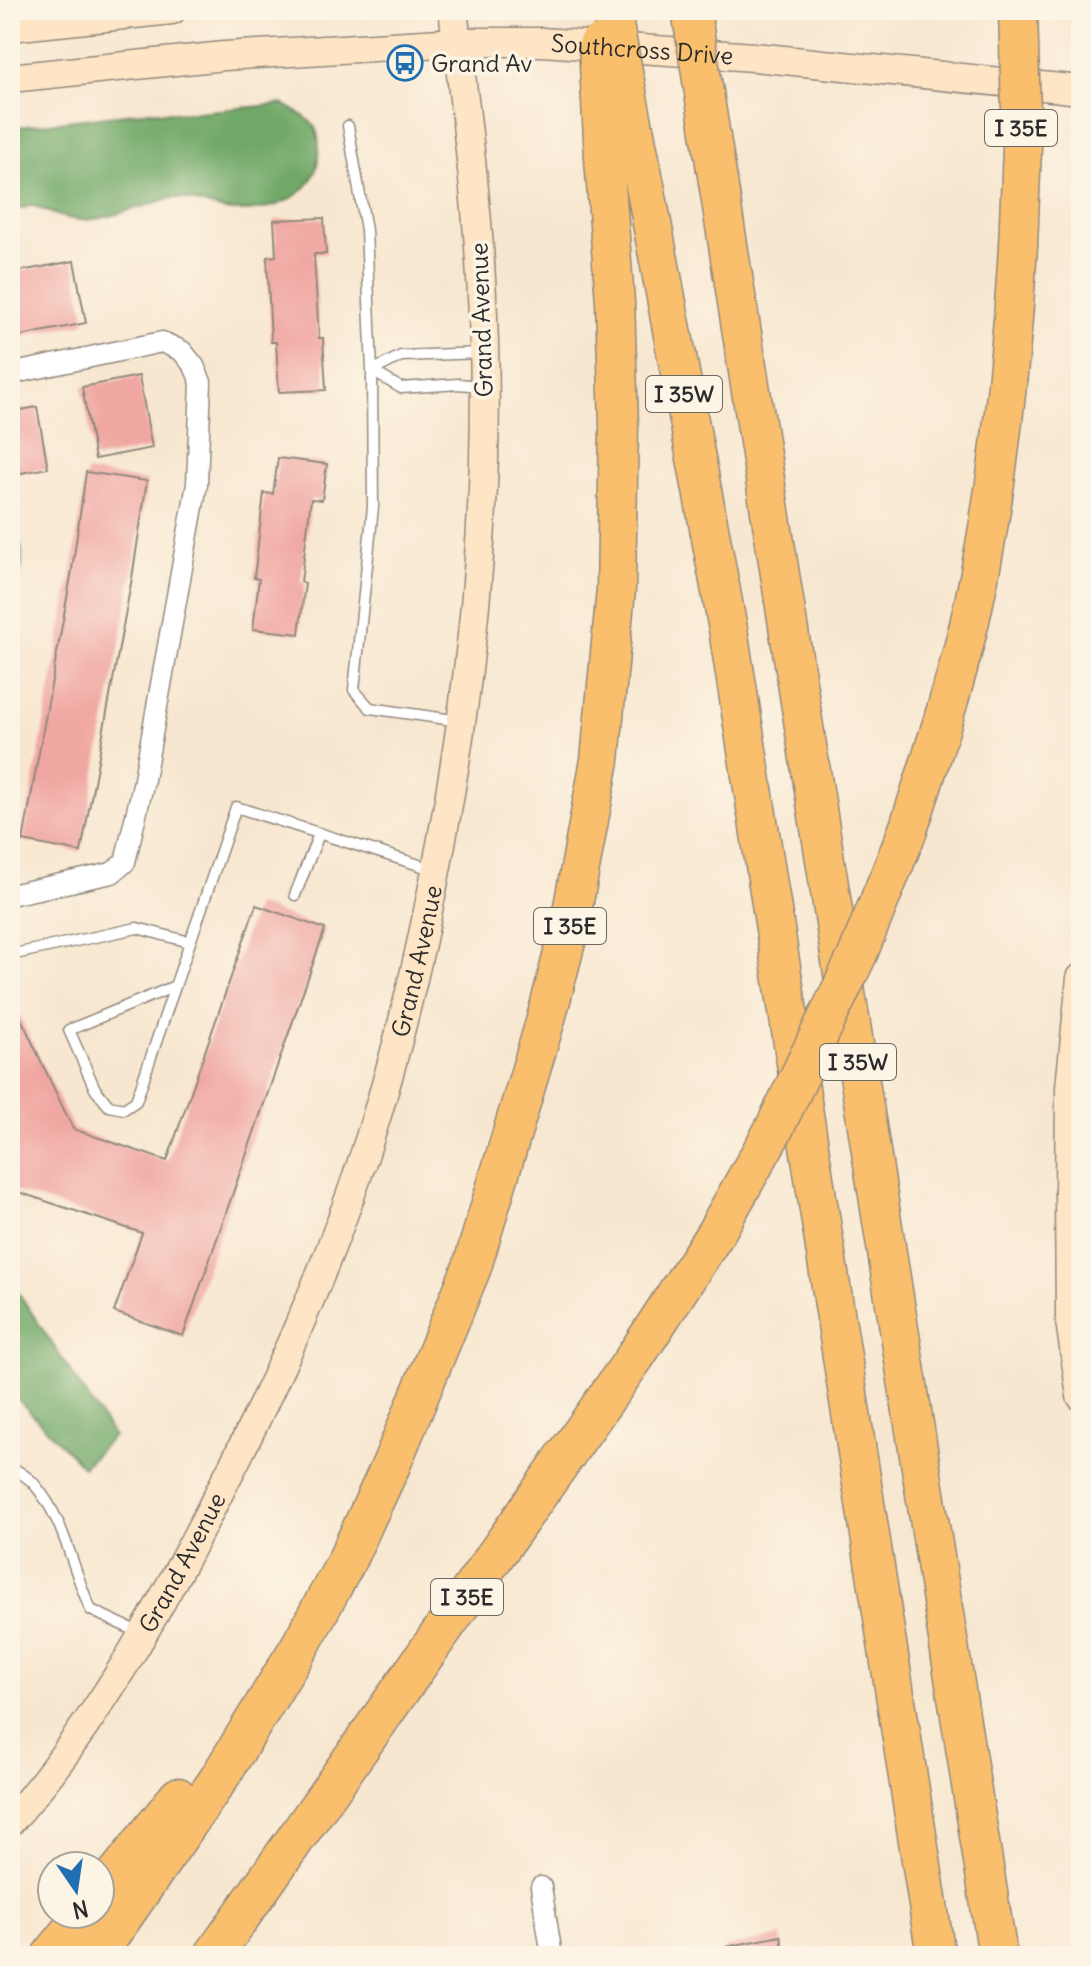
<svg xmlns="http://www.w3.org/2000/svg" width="1091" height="1966" viewBox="0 0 1091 1966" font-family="Delius,sans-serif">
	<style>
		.forest { fill: #71a967; stroke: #4e6a49; stroke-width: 2 }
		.water { fill: #6ea0d9; stroke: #4c6682; stroke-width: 2 }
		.building { fill: #f0a7a2 }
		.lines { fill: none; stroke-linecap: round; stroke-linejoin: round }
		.lane-casing { stroke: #92897e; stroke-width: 13 }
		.street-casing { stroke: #92897e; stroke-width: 23 }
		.secondary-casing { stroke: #92897e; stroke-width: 31 }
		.highway-casing { stroke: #92897e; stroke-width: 41 }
		.lane { stroke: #fff; stroke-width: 10 }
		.street { stroke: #fff; stroke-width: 20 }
		.secondary { stroke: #fde5c5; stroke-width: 28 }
		.highway { stroke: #f9bf6d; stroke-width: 38 }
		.highway-bridge-casing { stroke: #92897e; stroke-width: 41; stroke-linecap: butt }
		.highway-bridge { stroke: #f9bf6d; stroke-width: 38 }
		.labels { text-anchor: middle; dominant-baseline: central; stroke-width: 7; stroke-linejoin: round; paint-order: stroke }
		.shield { fill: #fcf5e5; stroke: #6a6863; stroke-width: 2 }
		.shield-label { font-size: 22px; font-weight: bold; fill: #2b2b2b }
		.street-label { font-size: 24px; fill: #2b2b2b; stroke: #fcf5e5 }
		.poi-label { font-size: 24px; fill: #2b2b2b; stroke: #fcf5e5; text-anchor: start }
	</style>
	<rect width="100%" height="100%" fill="#fcf5e5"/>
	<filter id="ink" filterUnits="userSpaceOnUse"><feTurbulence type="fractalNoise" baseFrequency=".0125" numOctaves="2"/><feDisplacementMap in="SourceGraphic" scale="16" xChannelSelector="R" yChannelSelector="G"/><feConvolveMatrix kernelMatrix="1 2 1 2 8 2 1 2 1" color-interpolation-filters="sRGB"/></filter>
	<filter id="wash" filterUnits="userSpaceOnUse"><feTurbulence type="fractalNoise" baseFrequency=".006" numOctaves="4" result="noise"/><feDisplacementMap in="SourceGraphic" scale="32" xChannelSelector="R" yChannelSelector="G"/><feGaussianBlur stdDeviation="1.8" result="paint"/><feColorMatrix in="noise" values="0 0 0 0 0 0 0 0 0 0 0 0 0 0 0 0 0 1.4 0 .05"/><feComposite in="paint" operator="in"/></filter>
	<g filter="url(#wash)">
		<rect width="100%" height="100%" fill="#f8e7d0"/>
		<!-- forest -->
		<path class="forest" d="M283 104C312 121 322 123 318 159 314 199 268 212 234 211 214 211 194 197 174 198 165 198 153 204 144 206 94 220 82 229 33 205L10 212V128L150 111 187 113Z
			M10 1280 113 1436 83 1467 10 1391Z"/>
		<!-- water -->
		<path class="water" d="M10 529C32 549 19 579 10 602Z"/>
		<g id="blocks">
			<!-- building -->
			<path class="building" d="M324 218 326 254H314L319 338H323L326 390 279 392 276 342H271L267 257 276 256 274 220Z
				M74 261 86 323 10 338V273Z
				M139 376 152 448 95 459 82 387Z
				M37 407 48 468 10 475V412Z
				M278 458 327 464 322 500 311 499 301 582 305 583 299 634 253 629 259 579 254 578 264 493 273 494Z
				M86 472 147 481 132 578 81 852 23 841 72 570Z
				M256 905 325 929 183 1336 114 1312 142 1233 15 1191 10 1180V995L73 1129 167 1161Z
				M781 1936 784 1956H726L725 1947Z"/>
		</g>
	</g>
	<g filter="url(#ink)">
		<use href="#blocks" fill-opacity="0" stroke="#92897e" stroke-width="2"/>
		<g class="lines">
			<defs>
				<path id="lane" d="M348 126 366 230 372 371 373 507 354 690 370 708 460 721
					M481 353 401 356 372 371 401 388 458 384 481 386
					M295 895 319 834
					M10 955 137 928 190 942
					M175 986 69 1030 95 1089 109 1106 124 1109 136 1101 236 807 435 870
					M10 1466C18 1472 29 1477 35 1485 65 1520 72 1569 91 1610L142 1634"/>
				<path id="street" d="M10 374 162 342 182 351 194 366 201 382 197 484 143 785 125 862 112 873 10 895
					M541 1887 552 1956"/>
				<g id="secondary">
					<path d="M10 27 172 10"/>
					<path id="s1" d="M10 78 224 56 457 42H542L754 57 1081 90"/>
					<path d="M1081 978 1070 1087 1069 1192 1070 1321 1081 1396"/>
					<path id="s2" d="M10 1822C97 1724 162 1605 221 1489 277 1381 327 1268 365 1153 398 1052 422 948 441 844 476 658 493 467 481 278 476 189 464 99 453 10"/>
				</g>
				<path id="highway" d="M640 159 728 629 936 1956
					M716 169 998 1956
					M908 830C932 755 958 679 974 602 999 485 1011 365 1018 246
					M100 1895 178 1797
					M51 1956 85 1914
					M96 1956 218 1780 300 1646 345 1564 391 1465 472 1267 546 1019 568 934 600 760 616 589 619 425 615 301 604 159
					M213 1956 635 1357 715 1234"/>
			</defs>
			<!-- lane casing -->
			<use href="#lane" class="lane-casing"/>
			<!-- street casing -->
			<use href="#street" class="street-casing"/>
			<!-- secondary casing -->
			<use href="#secondary" class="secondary-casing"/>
			<!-- highway casing -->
			<use href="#highway" class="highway-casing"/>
			<!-- lane -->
			<use href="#lane" class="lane"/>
			<!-- street -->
			<use href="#street" class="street"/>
			<!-- secondary -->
			<use href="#secondary" class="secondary"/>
			<!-- highway -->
			<use href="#highway" class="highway"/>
			<defs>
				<path id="highway-bridge" d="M611 10 640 159
					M691 10 716 169
					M1018 10 1022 148 1018 246
					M598 45 604 159
					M715 1234 774 1129 857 956 908 830"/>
			</defs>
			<!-- highway-bridge casing -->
			<use href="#highway-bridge" class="highway-bridge-casing"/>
			<!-- highway-bridge -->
			<use href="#highway-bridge" class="highway-bridge"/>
		</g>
	</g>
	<!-- icons -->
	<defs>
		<symbol id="bus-ring" viewBox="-11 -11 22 22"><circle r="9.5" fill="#fcf5e5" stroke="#1f6fb2" stroke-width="1.5"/><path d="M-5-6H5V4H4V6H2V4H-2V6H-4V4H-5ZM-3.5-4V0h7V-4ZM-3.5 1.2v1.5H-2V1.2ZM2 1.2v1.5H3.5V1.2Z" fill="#1f6fb2"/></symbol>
	</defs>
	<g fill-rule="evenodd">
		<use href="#bus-ring" x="385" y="43" width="40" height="40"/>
	</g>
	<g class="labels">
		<!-- shield labels -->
		<g class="shield">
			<rect x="985" y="110" width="72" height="36" rx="6"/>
			<rect x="646" y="376" width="76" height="36" rx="6"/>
			<rect x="534" y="908" width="72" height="36" rx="6"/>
			<rect x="820" y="1044" width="76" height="36" rx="6"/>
			<rect x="431" y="1579" width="72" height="36" rx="6"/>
		</g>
		<g class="shield-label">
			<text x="1021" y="128">I 35E</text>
			<text x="684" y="394">I 35W</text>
			<text x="570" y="926">I 35E</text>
			<text x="858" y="1062">I 35W</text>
			<text x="467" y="1597">I 35E</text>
		</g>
		<!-- street labels -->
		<g class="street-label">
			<text stroke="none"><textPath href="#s1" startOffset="634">Southcross Drive</textPath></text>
			<text transform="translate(481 320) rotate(-92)">Grand Avenue</text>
			<text stroke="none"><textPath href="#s2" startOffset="960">Grand Avenue</textPath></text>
			<text stroke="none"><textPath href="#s2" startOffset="312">Grand Avenue</textPath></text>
		</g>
		<!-- poi labels -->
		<g class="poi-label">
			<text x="431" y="63">Grand Av</text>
		</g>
	</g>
	<!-- margin -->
	<rect width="1091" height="1966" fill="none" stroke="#fcf5e5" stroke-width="40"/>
	<!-- north arrow -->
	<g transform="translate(76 1890) rotate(167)"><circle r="38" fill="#fcf5e5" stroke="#a8a49b" stroke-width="2"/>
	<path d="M0-6L14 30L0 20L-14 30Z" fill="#1f6fb2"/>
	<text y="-12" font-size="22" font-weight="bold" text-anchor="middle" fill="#2b2b2b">N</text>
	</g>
</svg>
